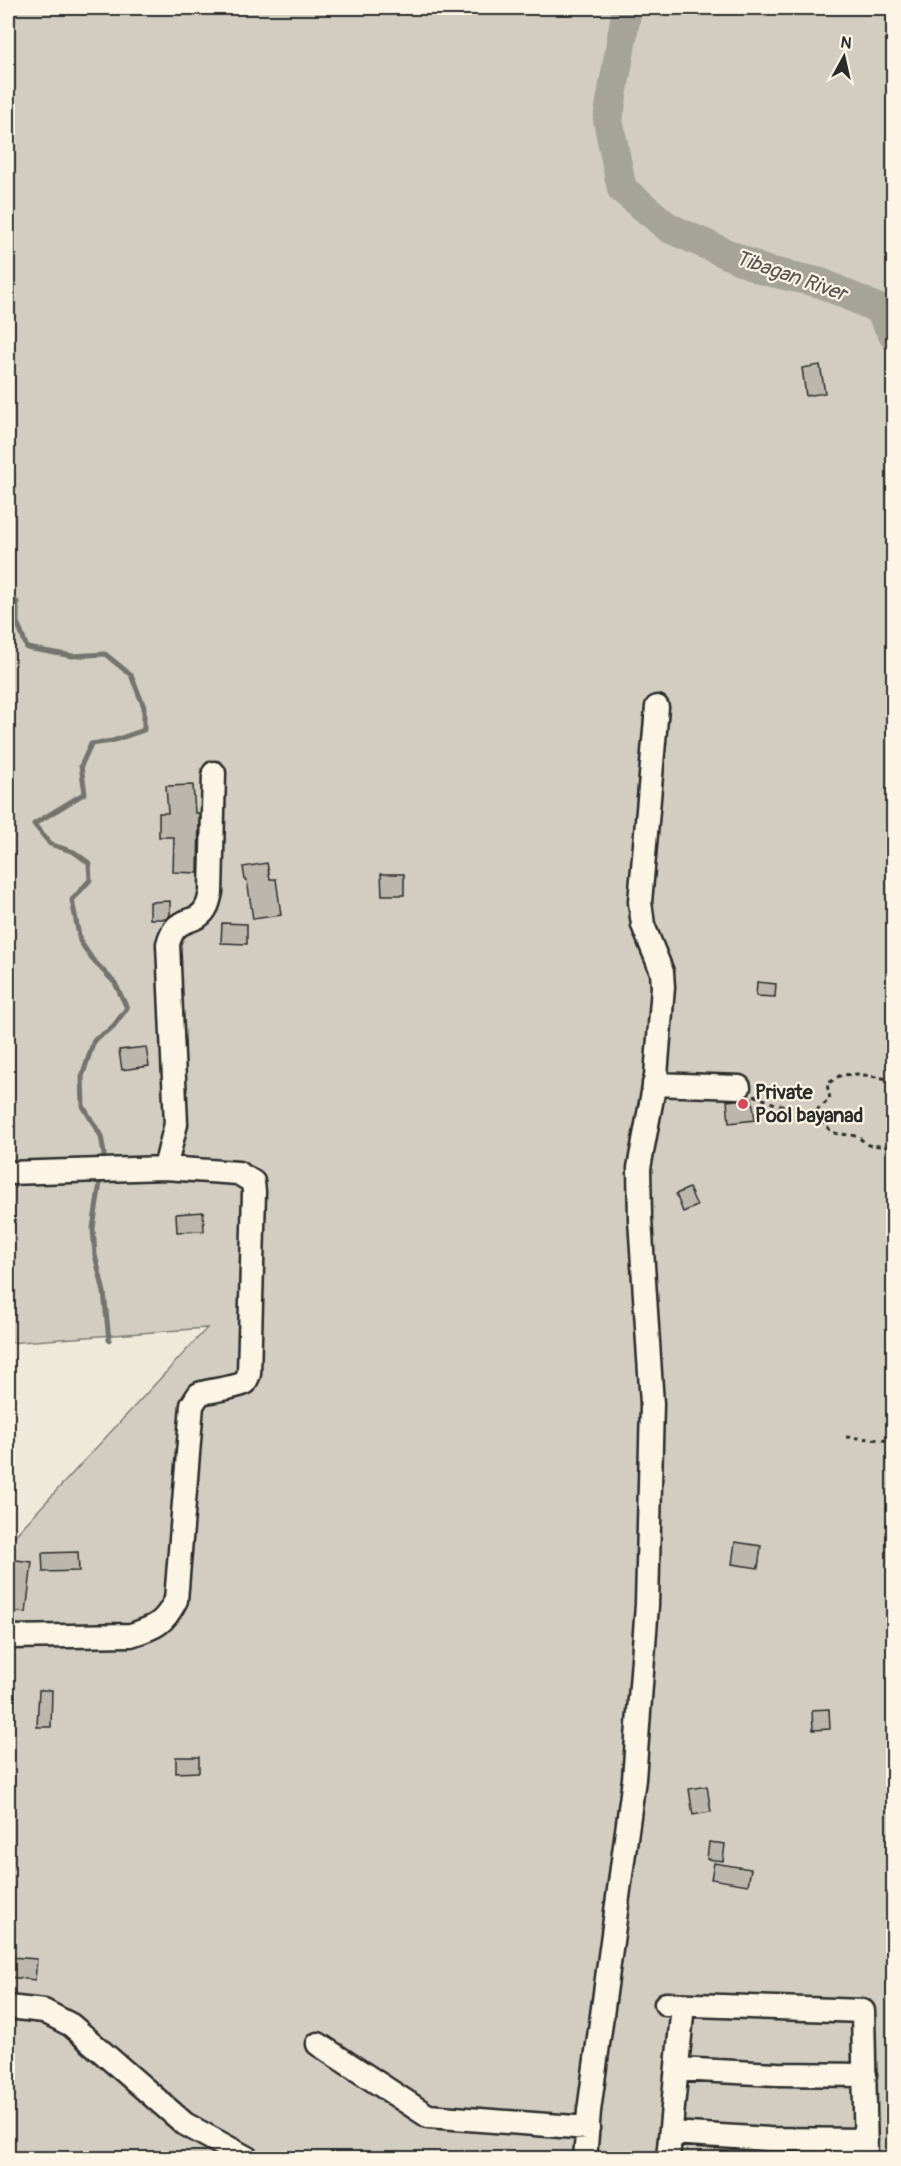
<svg xmlns="http://www.w3.org/2000/svg" width="901" height="2166" viewBox="0 0 901 2166" font-family="Pangolin,sans-serif">
	<style>
		.green { fill: #d2cdc0; stroke: #7e7c76; stroke-width: 1.5 }
		.lines { fill: none; stroke-linecap: round; stroke-linejoin: round }
		.stream { stroke: #75736d; stroke-width: 5 }
		.river { stroke: #a6a399; stroke-width: 30 }
		.building { fill: #bcb7ac; stroke: #2b2b2b; stroke-width: 1.5 }
		.minor-casing { stroke: #2b2b2b; stroke-width: 27 }
		.path { stroke: #2b2b2b; stroke-width: 3; stroke-dasharray: 4.5 4.5; stroke-linecap: butt }
		.minor { stroke: #fcf5e5; stroke-width: 22 }
		.poi-dot { fill: #d1495b; stroke: #fcf5e5; stroke-width: 2 }
		.labels { text-anchor: middle; dominant-baseline: central; stroke-width: 4.5; stroke-linejoin: round; paint-order: stroke }
		.poi-label { font-size: 20px; font-weight: bold; fill: #2b2b2b; stroke: #fcf5e5; text-anchor: start }
		.water-label { font-size: 21px; font-style: italic; fill: #565552; stroke: #fcf5e5 }
	</style>
	<rect width="100%" height="100%" fill="#efe9da"/>
	<filter id="ink" filterUnits="userSpaceOnUse"><feTurbulence type="fractalNoise" baseFrequency=".0167" numOctaves="2"/><feDisplacementMap in="SourceGraphic" scale="12" xChannelSelector="R" yChannelSelector="G"/><feConvolveMatrix kernelMatrix="1 2 1 2 8 2 1 2 1" color-interpolation-filters="sRGB"/></filter>
	<g filter="url(#ink)">
		<!-- green -->
		<path class="green" d="M8 8H893V2158H8V1543L207 1328 8 1343Z"/>
		<g class="lines">
			<!-- stream -->
			<path class="stream" d="M8 596 17 602V622L27 648 72 656 105 654 131 675 144 707V730L112 741 91 744 81 766 85 793 34 824 50 844 74 852 89 863 90 880 72 900 80 941 92 959 115 983 127 1008 112 1028 94 1040 82 1077 83 1106 101 1136 104 1154 103 1163
				M101 1176 93 1228 95 1255 104 1292 109 1340"/>
			<!-- river -->
			<path class="river" d="M627 8 608 120 622 189 669 228 763 270 821 283 879 309 894 336"/>
		</g>
		<!-- building -->
		<path class="building" d="M820 365 825 393 806 396 802 368Z
			M193 785 195 813H199L198 873 173 872 174 837H159V813H168L166 786Z
			M267 863 270 879H276L281 915 253 919 247 880H245L243 867Z
			M381 874H404V895H382Z
			M170 901V915L166 919H150V902Z
			M222 923 247 924V944L221 943Z
			M757 982 776 984 775 997 756 996Z
			M146 1047 149 1066 122 1070 119 1050Z
			M752 1098 755 1120 729 1123 727 1101Z
			M689 1188 697 1206 683 1212 676 1194Z
			M203 1212 204 1231 177 1232 176 1214Z
			M735 1542 761 1546 758 1568 732 1564Z
			M78 1552 79 1571 43 1572 42 1553Z
			M8 1559 32 1562 26 1613 8 1611Z
			M39 1690H52L51 1727H37Z
			M829 1709 830 1729 813 1730 812 1710Z
			M176 1757H199V1772L176 1773Z
			M707 1786 711 1812 693 1815 689 1789Z
			M709 1842 725 1844 723 1861 707 1859Z
			M714 1863 751 1869 748 1885 711 1879Z
			M10 1957 37 1959 35 1980 8 1977Z"/>
		<g class="lines">
			<defs>
				<path id="minor" d="M654 1084 739 1087
					M165 1168 176 1124 168 944C176 912 197 928 207 906 209 902 210 896 211 892L214 773
					M8 1173 165 1168 238 1173 253 1182 254 1192 249 1374 245 1383C230 1389 215 1389 199 1394L192 1405 176 1600C164 1624 156 1627 131 1635L8 1637
					M666 2004 863 2011 866 2158
					M8 2007 44 2011 71 2025 185 2124 247 2158
					M318 2044 428 2116 588 2128
					M677 2069 777 2074 865 2075
					M671 2133 769 2139 866 2140
					M585 2158 589 2111 634 1779 647 1605 652 1404 640 1219 639 1168 656 1076 663 987 662 972 643 925 640 902 657 707
					M668 2158 683 2005"/>
			</defs>
			<!-- minor casing -->
			<use href="#minor" class="minor-casing"/>
			<!-- path -->
			<path class="path" d="M754 1095 775 1104 799 1109 825 1125 833 1133 857 1136 868 1145 894 1147
				M816 1120 818 1109 830 1099 827 1084 841 1075 858 1074 894 1080
				M846 1437 894 1441"/>
			<!-- minor -->
			<use href="#minor" class="minor"/>
		</g>
	</g>
	<!-- markers -->
	<circle class="poi-dot" cx="743" cy="1104" r="6"/>
	<g class="labels">
		<!-- poi labels -->
		<g class="poi-label">
			<text x="755" y="1092">Private<tspan x="755" dy="23">Pool bayanad</tspan></text>
		</g>
		<!-- water labels -->
		<g class="water-label">
			<text transform="translate(791 276) rotate(19)">Tibagan River</text>
		</g>
	</g>
	<!-- margin -->
	<rect width="901" height="2166" fill="none" stroke="#fcf5e5" stroke-width="30"/>
	<rect x="15" y="15" width="871" height="2136" fill="none" stroke="#2b2b2b" stroke-width="2" filter="url(#ink)"/>
	<!-- north arrow -->
	<g transform="translate(844 57) rotate(8)" stroke="#fcf5e5" stroke-width="4.5" paint-order="stroke">
	<path d="M0-4.5L10 22L0 15L-10 22Z" fill="#2b2b2b"/>
	<text y="-9" font-size="16" font-weight="bold" text-anchor="middle" fill="#2b2b2b">N</text>
	</g>
</svg>
